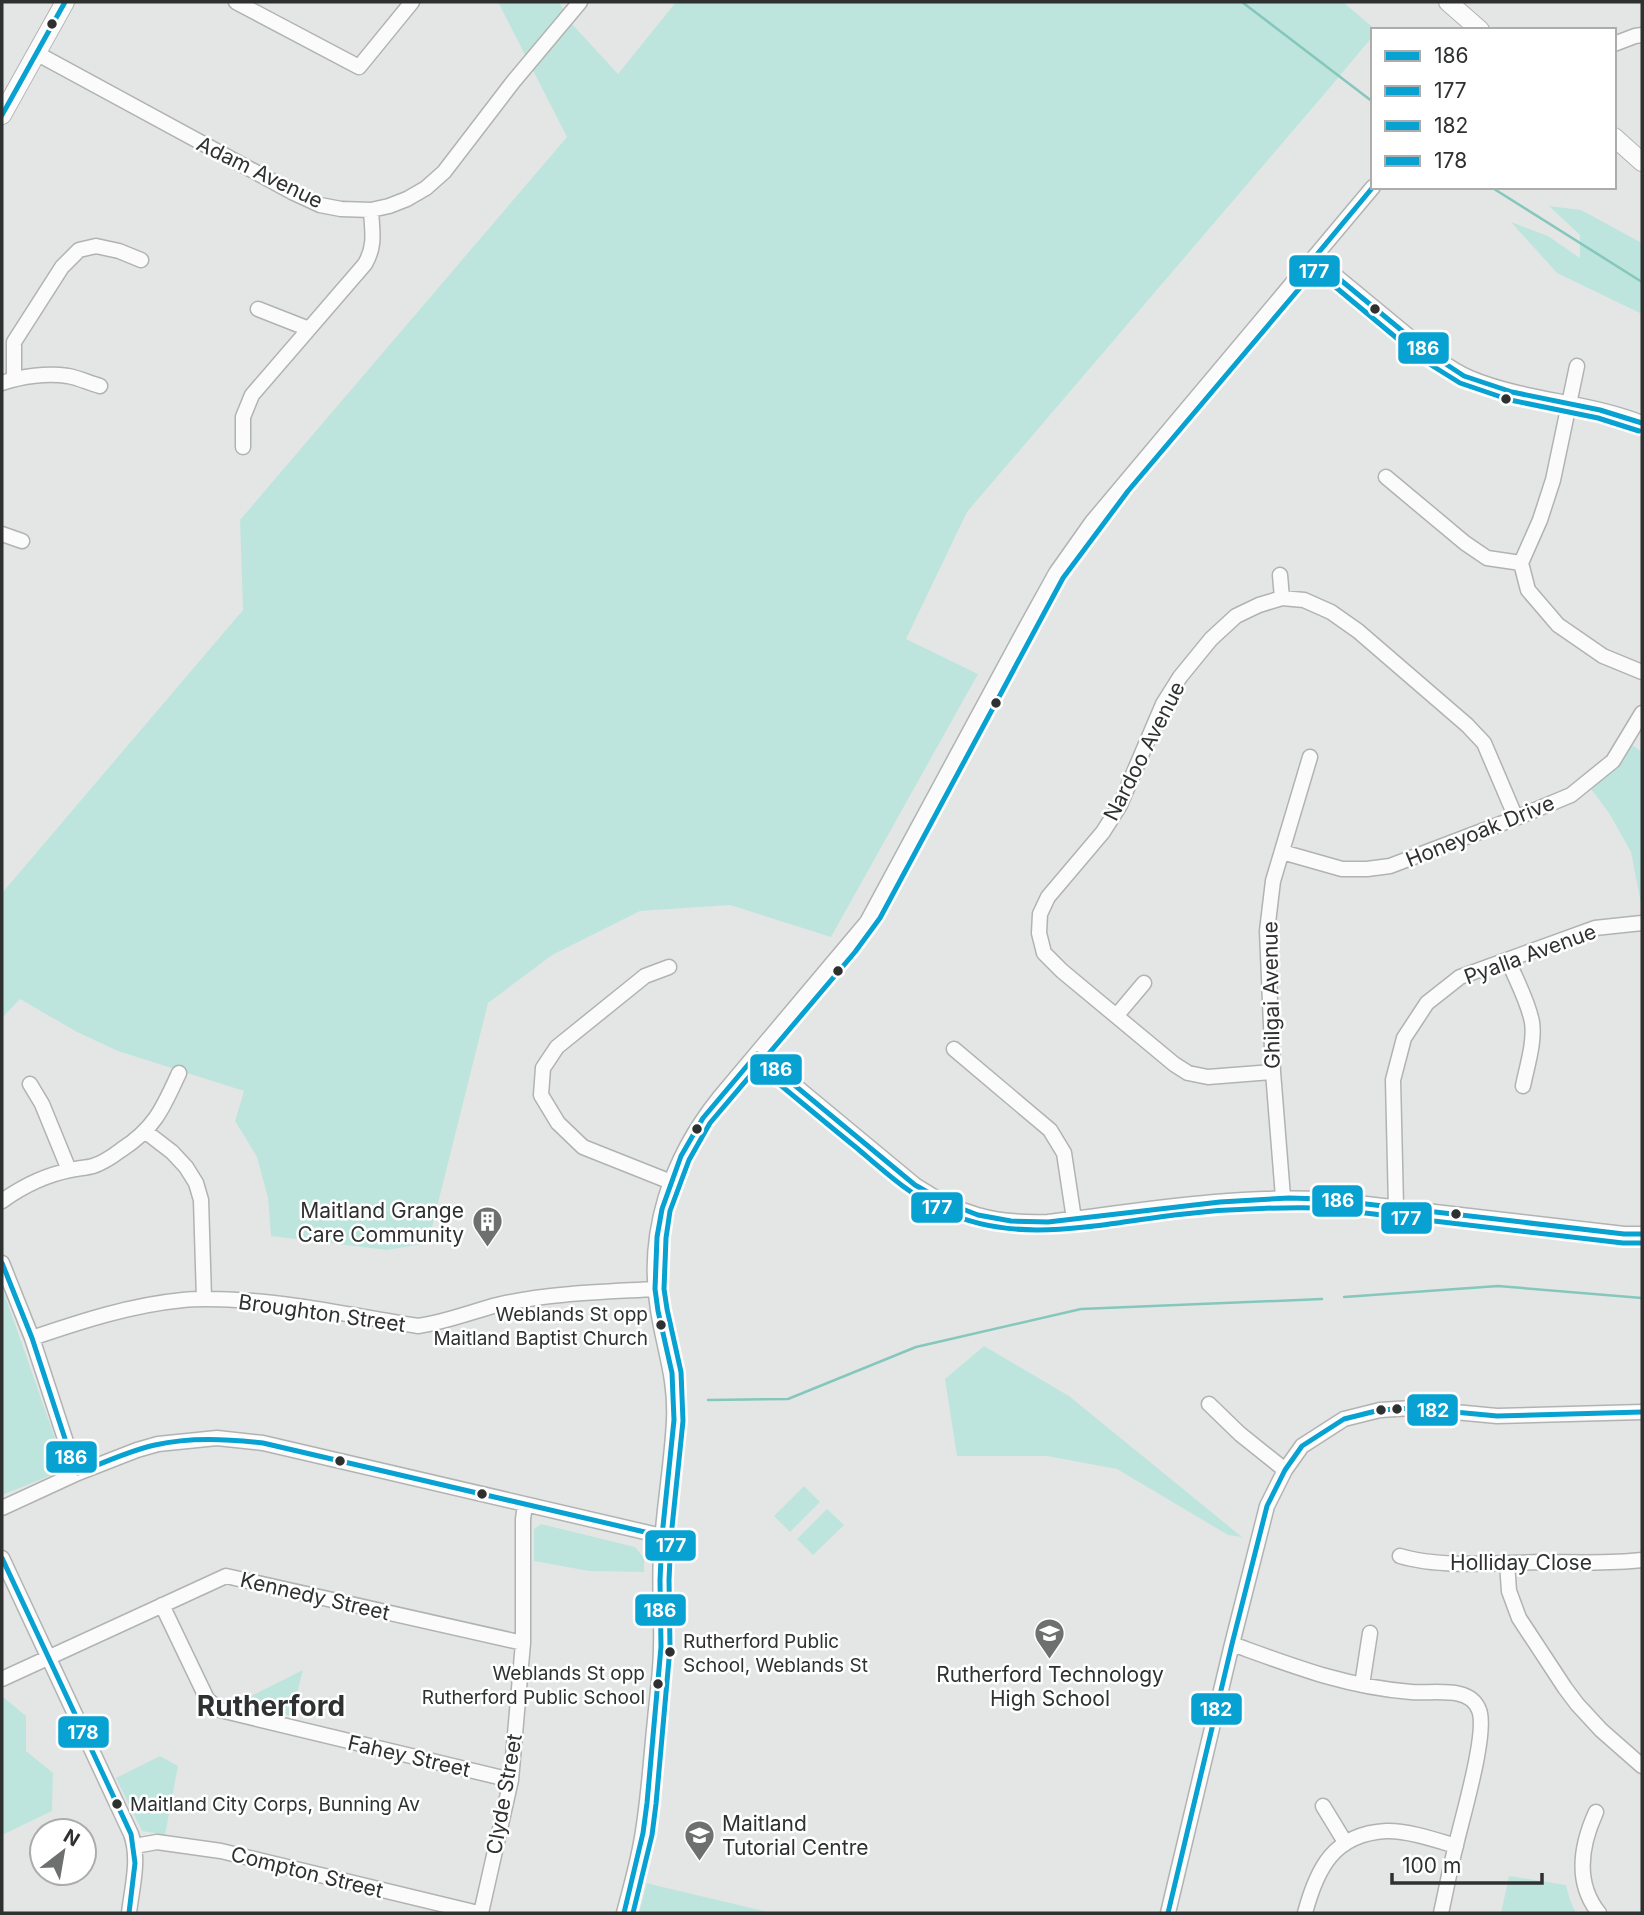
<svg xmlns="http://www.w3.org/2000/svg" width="1644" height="1915" viewBox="0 0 1644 1915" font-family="Inter,sans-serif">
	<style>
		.green { fill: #bee5dd }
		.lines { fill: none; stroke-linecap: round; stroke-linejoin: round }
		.stream { stroke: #85c7bc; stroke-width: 2.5 }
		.minor-casing { stroke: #b1b3b2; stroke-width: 17 }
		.major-casing { stroke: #b1b3b2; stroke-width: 20 }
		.minor { stroke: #fbfbfb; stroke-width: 14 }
		.major { stroke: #fbfbfb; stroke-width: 18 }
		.bus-1-casing { stroke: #fff; stroke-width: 10 }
		.bus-2-casing { stroke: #fff; stroke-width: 10 }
		.bus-3-casing { stroke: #fff; stroke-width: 10 }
		.bus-4-casing { stroke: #fff; stroke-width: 10 }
		.bus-1 { stroke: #07a1d2; stroke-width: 5 }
		.bus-2 { stroke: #07a1d2; stroke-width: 5 }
		.bus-3 { stroke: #07a1d2; stroke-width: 5 }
		.bus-4 { stroke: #07a1d2; stroke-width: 5 }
		.bus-dot { fill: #2f3030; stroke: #fff; stroke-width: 2.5 }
		.labels { text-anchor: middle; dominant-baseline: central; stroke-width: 5; stroke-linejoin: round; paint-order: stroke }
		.bus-label { font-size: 19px; fill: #2f3030; stroke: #fff; text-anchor: end }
		.street-label { font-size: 21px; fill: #2f3030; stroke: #fff }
		.poi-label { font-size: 21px; fill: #2f3030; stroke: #fff; text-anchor: end }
		.district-label { font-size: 28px; font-weight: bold; fill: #2e3131; stroke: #fff }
		.line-badge { stroke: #fff; stroke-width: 2.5 }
		.badge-label { font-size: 19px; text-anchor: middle; font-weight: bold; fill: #fff }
	</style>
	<rect width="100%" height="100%" fill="#e4e6e5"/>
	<!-- green -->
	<path class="green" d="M498 2H559L572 24 618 74 676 2H1343L1376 30H1373V36L1332 85 967 512 906 639 978 674 831 937 730 905 640 911 552 955 488 1003 428 1243 387 1250 271 1236 268 1198 257 1157 235 1121 244 1091 118 1051 77 1032 20 999 2 1018V893L243 610 240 520 567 137Z
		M1549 206 1581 210 1642 243V314L1557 273 1511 222 1548 236 1580 258V235Z
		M1632 745 1642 752V909L1631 852 1609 813 1591 789 1614 770Z
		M2 1287 57 1444 60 1464 52 1475 2 1495Z
		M984 1346 1069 1396 1242 1537 1228 1535 1117 1469 1047 1456H957L945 1379Z
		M804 1486 820 1502 790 1532 774 1516Z
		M827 1509 844 1525 813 1555 797 1539Z
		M541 1524 635 1547 644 1558V1572L589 1571 534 1561V1529Z
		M303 1670 291 1716 237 1703Z
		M2 1696 26 1716V1751L53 1773 52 1811 2 1835Z
		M160 1756 178 1766 165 1835 142 1831 116 1778Z
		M1509 1876 1566 1885 1570 1900 1576 1913H1501Z
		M647 1883 654 1885 773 1913H639Z"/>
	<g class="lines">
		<!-- stream -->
		<path class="stream" d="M1242 2 1373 102
			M1491 187 1642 282
			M1344 1297 1498 1286 1642 1298
			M708 1400 788 1399 916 1347 1081 1309 1322 1299"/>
		<defs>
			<path id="minor" d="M236 2 359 67 412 2
				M1614 44 1635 36 1642 35
				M36 53 294 193 320 205 341 209 371 210 389 206 407 199 426 188 444 172 513 82 580 2
				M1314 258 1429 353C1442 362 1455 372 1470 378 1525 401 1587 401 1642 423
				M258 309 309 329
				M1577 366 1553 480 1540 520 1521 563 1528 590 1558 625 1603 656 1642 672
				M14 379V342L62 267 79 250 96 246 119 251 141 260
				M2 383C22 376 47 373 68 376 79 378 89 383 100 386
				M243 447V417L252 395 365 264C376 245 372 231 371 210
				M1386 477 1465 543 1487 558 1521 563
				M2 534 22 541
				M1280 575 1282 598
				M1282 852 1342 869H1367L1390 866 1516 818 1571 795 1613 761 1642 713
				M1508 960C1516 980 1528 1001 1532 1022 1535 1042 1527 1066 1523 1086
				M669 967 645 976 557 1047 543 1068 541 1095 558 1123 583 1147 671 1182
				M1117 1015 1144 983
				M954 1049 1050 1130 1064 1153 1074 1219
				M757 1054 915 1185C959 1214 995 1224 1048 1222 1139 1211 1231 1195 1323 1199L1624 1234H1642
				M1273 1072 1208 1077 1188 1073 1174 1064 1062 971 1044 953 1039 933 1040 914 1048 897 1103 832 1120 805 1163 704 1180 677 1211 639 1236 616 1259 605 1282 598 1304 600 1331 612 1358 631 1467 725 1484 743 1516 818
				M30 1084 42 1104 69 1170
				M146 1132 172 1152 186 1167 196 1183 201 1200 204 1299
				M1283 1197 1273 1072 1267 931 1273 881 1310 757
				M2 1201C23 1186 45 1175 71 1170 78 1168 86 1168 93 1166 103 1163 113 1156 121 1150 155 1128 163 1108 179 1073
				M1396 1207 1393 1080 1404 1038 1427 1003 1460 977 1595 928 1642 923
				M2 1263 32 1338 69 1451 78 1473
				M32 1338C82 1321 131 1305 183 1300 201 1298 219 1299 237 1300 298 1303 358 1317 418 1326 446 1322 471 1312 497 1305 549 1293 603 1292 655 1289
				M1209 1404 1240 1434 1285 1470
				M2 1508 78 1473 137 1450 158 1444 217 1438 263 1443 662 1536
				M1400 1556C1439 1568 1498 1563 1540 1562 1574 1562 1609 1564 1642 1560
				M2 1558 131 1834C140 1859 132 1887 129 1913
				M1507 1563 1509 1591 1519 1618 1565 1688 1577 1704 1601 1730 1642 1766
				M162 1605 207 1699 220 1710 511 1780
				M1232 1644C1293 1666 1346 1687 1411 1692 1432 1694 1470 1685 1479 1710 1488 1732 1462 1818 1456 1845 1450 1868 1446 1891 1441 1913
				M2 1679 226 1576 523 1643
				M1362 1685 1370 1633
				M1323 1806 1345 1842
				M1596 1812C1581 1845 1574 1882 1599 1913
				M135 1846 157 1842 221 1851 478 1913
				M481 1913 511 1780 523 1643V1519L525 1505
				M624 1913C631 1886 639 1859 643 1831 649 1794 651 1757 655 1720 657 1696 661 1671 661 1646 662 1616 659 1586 661 1557 663 1511 672 1465 674 1420 676 1378 664 1349 658 1310 645 1233 671 1158 719 1098L867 922 1025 629 1056 573 1092 522 1373 187
				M1168 1913 1232 1644 1267 1506 1285 1470 1302 1446 1344 1419 1380 1410 1412 1408 1497 1416 1642 1412
				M1305 1913C1317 1868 1334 1834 1386 1831 1406 1830 1436 1840 1456 1846"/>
			<path id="major" d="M1448 2 1480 30
				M2 115 65 2
				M1614 137 1642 162"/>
		</defs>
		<!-- minor casing -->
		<use href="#minor" class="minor-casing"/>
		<!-- major casing -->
		<use href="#major" class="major-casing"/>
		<!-- minor -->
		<use href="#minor" class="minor"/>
		<!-- major -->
		<use href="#major" class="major"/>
		<defs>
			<path id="bus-1" d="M2 115 65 2
				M1373 187 1314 258 1429 353 1464 376 1512 392 1600 410 1642 423
				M2 1263 32 1338 69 1451 78 1473C103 1463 128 1451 155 1445 190 1437 227 1439 263 1443L662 1536
				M624 1913 643 1833 647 1803 661 1647 660 1580 662 1536 674 1420 672 1373 658 1311 655 1289 657 1237 662 1209 681 1156 703 1118 757 1054 915 1185 947 1203 978 1215 1011 1221 1048 1222 1220 1202 1289 1198 1323 1199 1624 1234H1642"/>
			<path id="bus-2" d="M751 1061C787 1090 822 1120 858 1149 885 1172 911 1196 944 1211 1020 1247 1105 1222 1184 1214 1230 1209 1276 1207 1322 1208L1623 1243H1642
				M633 1913 652 1835 656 1804 670 1648 669 1580 671 1537 683 1421 681 1372 667 1309 664 1289 666 1238 670 1211 689 1160 710 1123 855 952 880 918 1063 578 1128 491 1315 270 1423 360 1460 383 1510 400 1598 418 1639 431"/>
			<path id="bus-3" d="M1168 1913 1232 1644 1267 1506 1285 1470 1302 1446 1344 1419 1380 1410 1412 1408 1497 1416 1642 1412"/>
			<path id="bus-4" d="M2 1558 131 1834 135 1863 129 1913"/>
		</defs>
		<!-- bus-1 casing -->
		<use href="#bus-1" class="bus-1-casing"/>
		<!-- bus-2 casing -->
		<use href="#bus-2" class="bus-2-casing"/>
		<!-- bus-3 casing -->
		<use href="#bus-3" class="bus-3-casing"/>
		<!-- bus-4 casing -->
		<use href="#bus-4" class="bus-4-casing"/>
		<!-- bus-1 -->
		<use href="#bus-1" class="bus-1"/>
		<!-- bus-2 -->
		<use href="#bus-2" class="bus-2"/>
		<!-- bus-3 -->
		<use href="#bus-3" class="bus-3"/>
		<!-- bus-4 -->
		<use href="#bus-4" class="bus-4"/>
	</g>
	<!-- icons -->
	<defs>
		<symbol id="building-pin" viewBox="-11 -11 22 30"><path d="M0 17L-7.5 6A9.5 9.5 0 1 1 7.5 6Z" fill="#6e706f" stroke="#fff"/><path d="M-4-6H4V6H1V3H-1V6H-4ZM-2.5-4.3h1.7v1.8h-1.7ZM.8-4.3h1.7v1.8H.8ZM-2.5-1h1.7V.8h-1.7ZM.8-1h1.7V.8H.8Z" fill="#fff"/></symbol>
		<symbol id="school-pin" viewBox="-11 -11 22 30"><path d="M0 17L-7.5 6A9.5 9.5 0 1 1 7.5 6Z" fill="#6e706f" stroke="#fff"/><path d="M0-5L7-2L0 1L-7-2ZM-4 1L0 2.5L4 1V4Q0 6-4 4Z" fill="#fff"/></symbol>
	</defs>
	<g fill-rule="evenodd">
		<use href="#building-pin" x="470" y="1204" width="35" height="47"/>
		<use href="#school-pin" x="1032" y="1616" width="35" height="47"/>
		<use href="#school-pin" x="682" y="1818" width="35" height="47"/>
	</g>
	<!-- markers -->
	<g class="bus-dot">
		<circle cx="52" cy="24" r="6"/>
		<circle cx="1375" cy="309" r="6"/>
		<circle cx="1506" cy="399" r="6"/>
		<circle cx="996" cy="703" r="6"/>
		<circle cx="838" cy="971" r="6"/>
		<circle cx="697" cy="1129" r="6"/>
		<circle cx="1456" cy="1214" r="6"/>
		<circle cx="661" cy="1325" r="6"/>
		<circle cx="1397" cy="1409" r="6"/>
		<circle cx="1381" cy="1410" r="6"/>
		<circle cx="340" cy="1461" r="6"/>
		<circle cx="482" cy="1494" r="6"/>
		<circle cx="670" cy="1652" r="6"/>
		<circle cx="658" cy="1684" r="6"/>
		<circle cx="117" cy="1804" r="6"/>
	</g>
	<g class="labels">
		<!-- bus labels -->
		<g class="bus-label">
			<text x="648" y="1314">Weblands St opp<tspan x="648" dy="24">Maitland Baptist Church</tspan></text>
			<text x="683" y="1641" text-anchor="start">Rutherford Public<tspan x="683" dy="24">School, Weblands St</tspan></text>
			<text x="645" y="1673">Weblands St opp<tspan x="645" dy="24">Rutherford Public School</tspan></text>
			<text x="130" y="1804" text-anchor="start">Maitland City Corps, Bunning Av</text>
		</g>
		<!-- street labels -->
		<g class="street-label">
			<text transform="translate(260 172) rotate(26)">Adam Avenue</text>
			<text transform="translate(1144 751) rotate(-63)">Nardoo Avenue</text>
			<text transform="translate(1480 831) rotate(-22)">Honeyoak Drive</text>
			<text transform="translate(1530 954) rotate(-20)">Pyalla Avenue</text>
			<text transform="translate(1271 995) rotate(-91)">Ghilgai Avenue</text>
			<text transform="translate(322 1313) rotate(8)">Broughton Street</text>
			<text x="1521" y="1562">Holliday Close</text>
			<text transform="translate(315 1596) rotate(13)">Kennedy Street</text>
			<text transform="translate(409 1756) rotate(13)">Fahey Street</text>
			<text transform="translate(504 1794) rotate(-80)">Clyde Street</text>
			<text transform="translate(307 1872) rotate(14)">Compton Street</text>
		</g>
		<!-- poi labels -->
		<g class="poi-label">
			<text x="464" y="1210">Maitland Grange<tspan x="464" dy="24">Care Community</tspan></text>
			<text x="1050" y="1674" text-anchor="middle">Rutherford Technology<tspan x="1050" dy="24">High School</tspan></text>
			<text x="722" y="1823" text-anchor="start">Maitland<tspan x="722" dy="24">Tutorial Centre</tspan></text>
		</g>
		<!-- district labels -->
		<g class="district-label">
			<text x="271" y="1706">Rutherford</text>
		</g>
	</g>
	<g class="line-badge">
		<rect x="1288" y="254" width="53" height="34" rx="7" fill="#07a1d2"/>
		<rect x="1397" y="331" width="53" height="34" rx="7" fill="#07a1d2"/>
		<rect x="749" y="1053" width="54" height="33" rx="7" fill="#07a1d2"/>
		<rect x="1311" y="1184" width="53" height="34" rx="7" fill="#07a1d2"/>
		<rect x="910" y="1191" width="54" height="33" rx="7" fill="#07a1d2"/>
		<rect x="1380" y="1201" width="53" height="34" rx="7" fill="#07a1d2"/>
		<rect x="1406" y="1393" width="53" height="34" rx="7" fill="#07a1d2"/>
		<rect x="45" y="1440" width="53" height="34" rx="7" fill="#07a1d2"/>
		<rect x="644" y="1529" width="53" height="33" rx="7" fill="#07a1d2"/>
		<rect x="634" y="1593" width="53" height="34" rx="7" fill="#07a1d2"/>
		<rect x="1190" y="1692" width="53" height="34" rx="7" fill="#07a1d2"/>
		<rect x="57" y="1715" width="53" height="34" rx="7" fill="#07a1d2"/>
	</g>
	<g class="badge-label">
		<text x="1314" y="278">177</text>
		<text x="1423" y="355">186</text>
		<text x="776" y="1076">186</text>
		<text x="1338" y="1207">186</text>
		<text x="937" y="1214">177</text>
		<text x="1406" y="1225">177</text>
		<text x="1433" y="1417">182</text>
		<text x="71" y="1464">186</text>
		<text x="671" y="1552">177</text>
		<text x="660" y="1617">186</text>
		<text x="1216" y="1716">182</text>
		<text x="83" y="1739">178</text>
	</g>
	<!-- border -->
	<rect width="1644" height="1915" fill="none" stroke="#2f3030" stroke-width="7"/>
	<!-- legend -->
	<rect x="1371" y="28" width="245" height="161" fill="#ffffff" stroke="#acacac" stroke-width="2"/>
	<rect x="1385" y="51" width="35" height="10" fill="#07a1d2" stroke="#acacac" stroke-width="2"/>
	<text x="1434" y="63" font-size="21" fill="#2f3030">186</text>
	<rect x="1385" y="86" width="35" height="10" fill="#07a1d2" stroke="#acacac" stroke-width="2"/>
	<text x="1434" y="98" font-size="21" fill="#2f3030">177</text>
	<rect x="1385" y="121" width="35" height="10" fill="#07a1d2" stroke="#acacac" stroke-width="2"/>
	<text x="1434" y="133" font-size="21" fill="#2f3030">182</text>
	<rect x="1385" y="156" width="35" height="10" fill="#07a1d2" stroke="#acacac" stroke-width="2"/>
	<text x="1434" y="168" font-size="21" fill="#2f3030">178</text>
	<!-- north arrow -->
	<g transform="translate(63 1852) rotate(31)"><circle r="33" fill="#ffffff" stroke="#acacac" stroke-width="2"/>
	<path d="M0-5L12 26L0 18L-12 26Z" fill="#6e706f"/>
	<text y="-10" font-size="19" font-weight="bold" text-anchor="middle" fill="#2f3030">N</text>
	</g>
	<!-- scale -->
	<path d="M1392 1873v10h150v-10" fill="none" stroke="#2f3030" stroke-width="3.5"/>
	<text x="1402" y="1873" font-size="21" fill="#2f3030" stroke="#ffffff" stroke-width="5" paint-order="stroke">100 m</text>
</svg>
